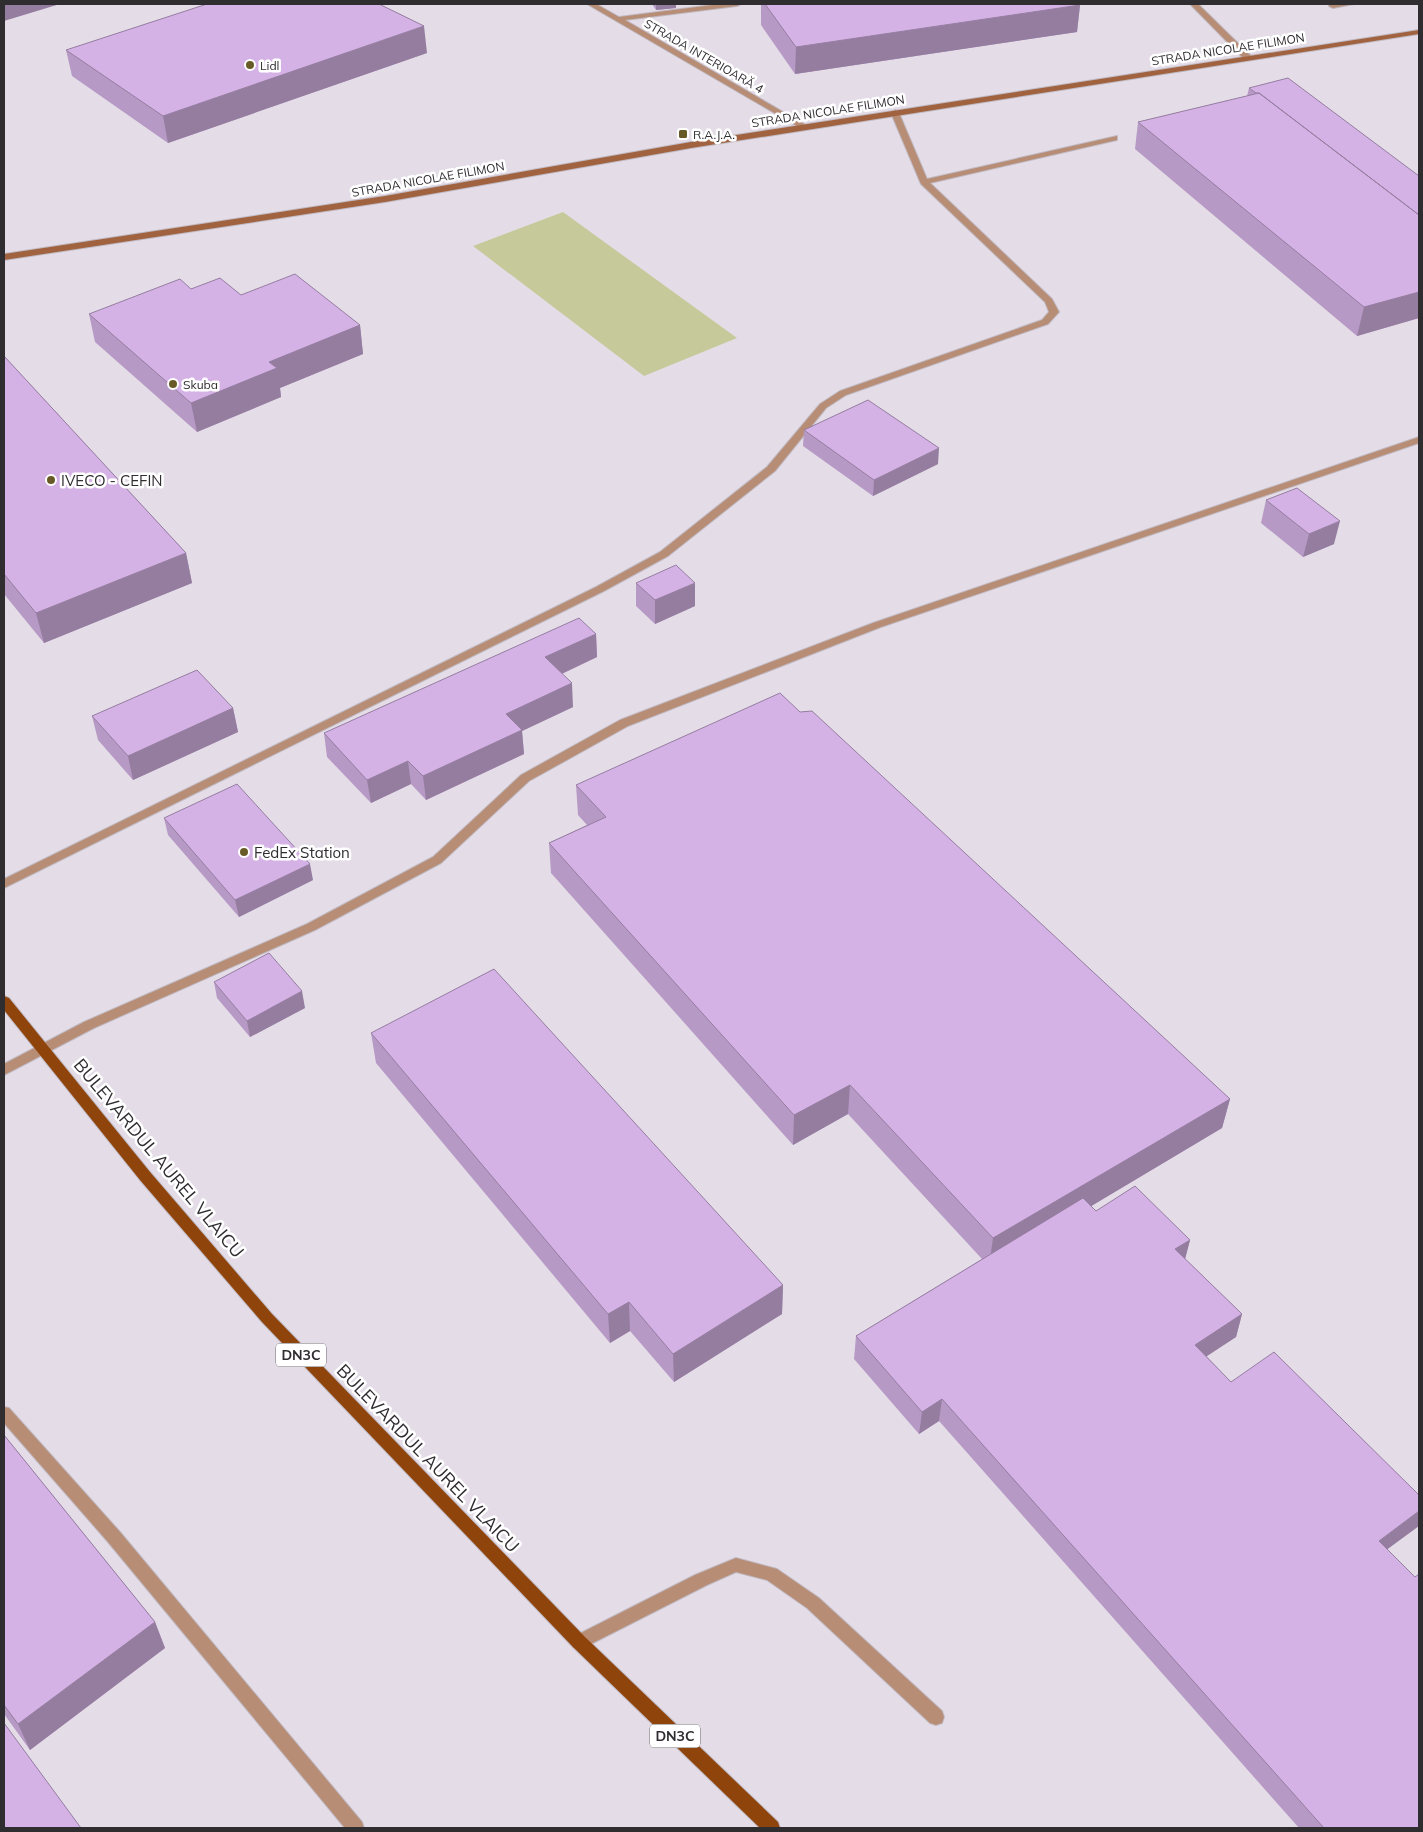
<svg xmlns="http://www.w3.org/2000/svg" width="1423" height="1832" viewBox="0 0 1423 1832" font-family="Mulish,sans-serif">
	<style>
		.green { fill: #c6ca9b }
		.lines { fill: none; stroke-linecap: round; stroke-linejoin: round }
		.lane-casing { stroke: #c0bac3; stroke-width: 2 }
		.secondary-casing { stroke: #c0bac3; stroke-width: 2 }
		.primary-casing { stroke: #c0bac3; stroke-width: 2 }
		.lane { fill: #b88d75; fill-rule: evenodd }
		.secondary { fill: #a1633f; fill-rule: evenodd }
		.primary { fill: #8f440c; fill-rule: evenodd }
		.wall { fill: #b799c5 }
		.shaded-wall { fill: #957da0 }
		.building { fill: #d5b2e5; stroke: #957da0 }
		.poi-dot { fill: #685a27; stroke: #fff; stroke-width: 2 }
		.labels { text-anchor: middle; dominant-baseline: central; stroke-width: 5; stroke-linejoin: round; paint-order: stroke }
		.far-street-label { font-size: 12px; fill: #302d31; stroke: #fff }
		.far-poi-label { font-size: 12px; fill: #302d31; stroke: #fff; text-anchor: start }
		.shield { fill: #fff; stroke: #6e6c6f; stroke-width: 1 }
		.shield-label { font-size: 14px; font-weight: bold; fill: #302d31 }
		.poi-label { font-size: 15px; fill: #302d31; stroke: #fff; text-anchor: start }
		.near-street-label { font-size: 18px; fill: #302d31; stroke: #fff }
	</style>
	<rect width="100%" height="100%" fill="#e4dde8"/>
	<!-- green -->
	<path class="green" d="M563 212 737 338 644 376 473 246Z"/>
	<g class="lines">
		<defs>
			<path id="lane" d="M587 4H596L619 17 720 4H741L737 6 625 20 809 127 802 129Z
				M1190 4H1198L1251 56V60H1245Z
				M1330 4H1354L1333 8 1329 6Z
				M895 110 899 113 927 179 1117 136V140L930 183 1052 299 1059 312 1048 324 846 395 826 408 775 471 668 556 604 591 4 888V879L596 587 660 552 767 467 820 404 840 391 1042 320 1049 312 1045 302 921 184 891 113Z
				M1419 437V443L881 627 628 726 529 781 441 863 315 930 94 1028 4 1075V1064L84 1022 307 924 433 857 521 775 620 720 873 623Z
				M4 1407 9 1408 120 1532 362 1822 364 1828H345L108 1542 4 1423Z
				M736 1558 777 1569 819 1598 942 1711 944 1717 942 1723 936 1725 930 1723 807 1608 767 1580 736 1572 707 1585 585 1647 579 1650 573 1647 571 1642 573 1637 695 1575Z"/>
			<path id="secondary" d="M1419 30V34L691 148 385 202 4 260V254L385 196 691 142Z"/>
			<path id="primary" d="M4 996 9 998 150 1172 272 1314 585 1637 778 1822 780 1828H760L573 1647 262 1322 140 1180 4 1010Z"/>
		</defs>
		<!-- lane casing -->
		<use href="#lane" class="lane-casing"/>
		<!-- secondary casing -->
		<use href="#secondary" class="secondary-casing"/>
		<!-- primary casing -->
		<use href="#primary" class="primary-casing"/>
		<!-- lane -->
		<use href="#lane" class="lane"/>
		<!-- secondary -->
		<use href="#secondary" class="secondary"/>
		<!-- primary -->
		<use href="#primary" class="primary"/>
	</g>
	<!-- wall -->
	<path class="wall" d="M652 4H676V8L656 10Z
		M761 4H1079L1080 5 1077 32 795 74 761 25Z
		M66 50 427 53 168 143 72 76Z
		M1249 88 1419 176V318L1357 336 1135 149 1138 122 1247 96Z
		M191 289 241 295 360 325 363 354 280 388 281 397 197 432 95 342 89 314Z
		M4 356 186 553 192 583 44 643 4 594Z
		M804 430 938 464 873 496 803 446Z
		M1266 500 1334 544 1303 557 1261 523Z
		M636 583 695 606 655 624 636 606Z
		M596 634 597 657 562 674 573 707 522 731 524 754 426 800 411 784 371 803 327 757 324 733Z
		M233 708 238 732 133 780 98 740 92 716Z
		M800 712 1230 1099 1222 1128 1091 1206 1096 1211 1190 1240 1185 1259 1242 1314 1236 1337 1206 1356 1388 1550 1419 1828H1299L939 1421 919 1434 854 1359 856 1336 982 1259 848 1114 793 1145 551 873 549 843 587 825 578 815 576 785Z
		M164 818 313 880 239 917 168 835Z
		M214 982 305 1008 250 1037 217 998Z
		M371 1033 783 1285 782 1314 674 1382 630 1331 610 1343 376 1063Z
		M4 1435 155 1622 165 1648 30 1750 4 1714Z"/>
	<!-- shaded-wall -->
	<path class="shaded-wall" d="M4 4H60L4 21Z
		M656 4H676V8L656 10Z
		M1080 5 1077 32 795 74 796 47Z
		M424 26 427 53 168 143 163 116Z
		M1419 292V318L1357 336 1364 307Z
		M360 325 363 354 280 388 281 397 197 432 191 403 269 362Z
		M939 448 938 464 873 496 874 480Z
		M1340 521 1334 544 1303 557 1309 534Z
		M186 553 192 583 44 643 36 613Z
		M695 583V606L655 624V600Z
		M596 634 597 657 546 681 545 657Z
		M572 683 573 707 522 731 524 754 426 800 423 776 506 714Z
		M233 708 238 732 133 780 128 756Z
		M408 761 411 784 371 803 367 780Z
		M310 864 313 880 239 917 235 900Z
		M302 991 305 1008 250 1037 247 1021Z
		M850 1085 848 1114 793 1145 794 1115Z
		M1230 1099 1222 1128 989 1267 993 1238Z
		M1190 1240 1184 1263 1175 1249Z
		M783 1285 782 1314 674 1382 673 1354Z
		M629 1302 630 1331 610 1343 608 1314Z
		M1242 1314 1236 1337 1189 1368 1195 1345Z
		M942 1399 939 1421 919 1434 922 1412Z
		M1419 1511V1526L1370 1562 1379 1541Z
		M155 1622 165 1648 30 1750 18 1724Z"/>
	<!-- building -->
	<path class="building" d="M207 4H379L424 26 163 116 66 50Z
		M765 4H1079L1080 5 796 47Z
		M1288 78 1419 176V215L1259 93H1256L1249 88Z
		M1259 93 1419 215V292L1364 307 1138 122Z
		M295 274 360 325 269 362 277 368 191 403 89 314 180 279 191 289 220 278 241 295Z
		M4 356 186 553 36 613 4 574Z
		M868 400 939 448 874 480 804 430Z
		M1297 488 1340 521 1309 534 1266 500Z
		M676 565 695 583 655 600 636 583Z
		M579 618 596 634 545 657 572 683 506 714 522 730 423 776 408 761 367 780 324 733Z
		M197 670 233 708 128 756 92 716Z
		M780 693 800 712 812 711 1230 1099 993 1238 850 1085 794 1115 549 843 606 817 576 785Z
		M237 784 310 864 235 900 164 818Z
		M269 953 302 991 247 1021 214 982Z
		M494 969 783 1285 673 1354 629 1302 608 1314 371 1033Z
		M1135 1186 1190 1240 1175 1249 1242 1314 1195 1345 1231 1382 1274 1352 1419 1495V1511L1379 1541 1415 1577 1419 1574V1828H1324L942 1399 922 1412 856 1336 1083 1198 1096 1211Z
		M4 1435 155 1622 18 1724 4 1705Z
		M4 1723 81 1828H4Z"/>
	<!-- markers -->
	<g class="poi-dot">
		<circle cx="250" cy="65" r="5"/>
		<rect x="678" y="129" width="10" height="10" rx="2.5"/>
		<circle cx="173" cy="384" r="5"/>
		<circle cx="51" cy="480" r="5"/>
		<circle cx="244" cy="852" r="5"/>
	</g>
	<g class="labels">
		<!-- far-street labels -->
		<g class="far-street-label">
			<text transform="translate(1228 49) rotate(-9)">STRADA NICOLAE FILIMON</text>
			<text transform="translate(704 56) rotate(30)">STRADA INTERIOARĂ 4</text>
			<text transform="translate(828 111) rotate(-9)">STRADA NICOLAE FILIMON</text>
			<text transform="translate(428 179) rotate(-10)">STRADA NICOLAE FILIMON</text>
		</g>
		<!-- far-poi labels -->
		<g class="far-poi-label">
			<text x="260" y="65">Lidl</text>
			<text x="693" y="134">R.A.J.A.</text>
			<text x="183" y="384">Skuba</text>
		</g>
		<!-- shield labels -->
		<g class="shield">
			<rect x="276" y="1343.5" width="50" height="23" rx="4"/>
			<rect x="650" y="1724.5" width="50" height="23" rx="4"/>
		</g>
		<g class="shield-label">
			<text x="301" y="1355">DN3C</text>
			<text x="675" y="1736">DN3C</text>
		</g>
		<!-- poi labels -->
		<g class="poi-label">
			<text x="61" y="480">IVECO - CEFIN</text>
			<text x="254" y="852">FedEx Station</text>
		</g>
		<!-- near-street labels -->
		<g class="near-street-label">
			<text transform="translate(159 1158) rotate(50)">BULEVARDUL AUREL VLAICU</text>
			<text transform="translate(428 1458) rotate(46)">BULEVARDUL AUREL VLAICU</text>
		</g>
	</g>
	<!-- border -->
	<rect width="1423" height="1832" fill="none" stroke="#302d31" stroke-width="10"/>
</svg>
